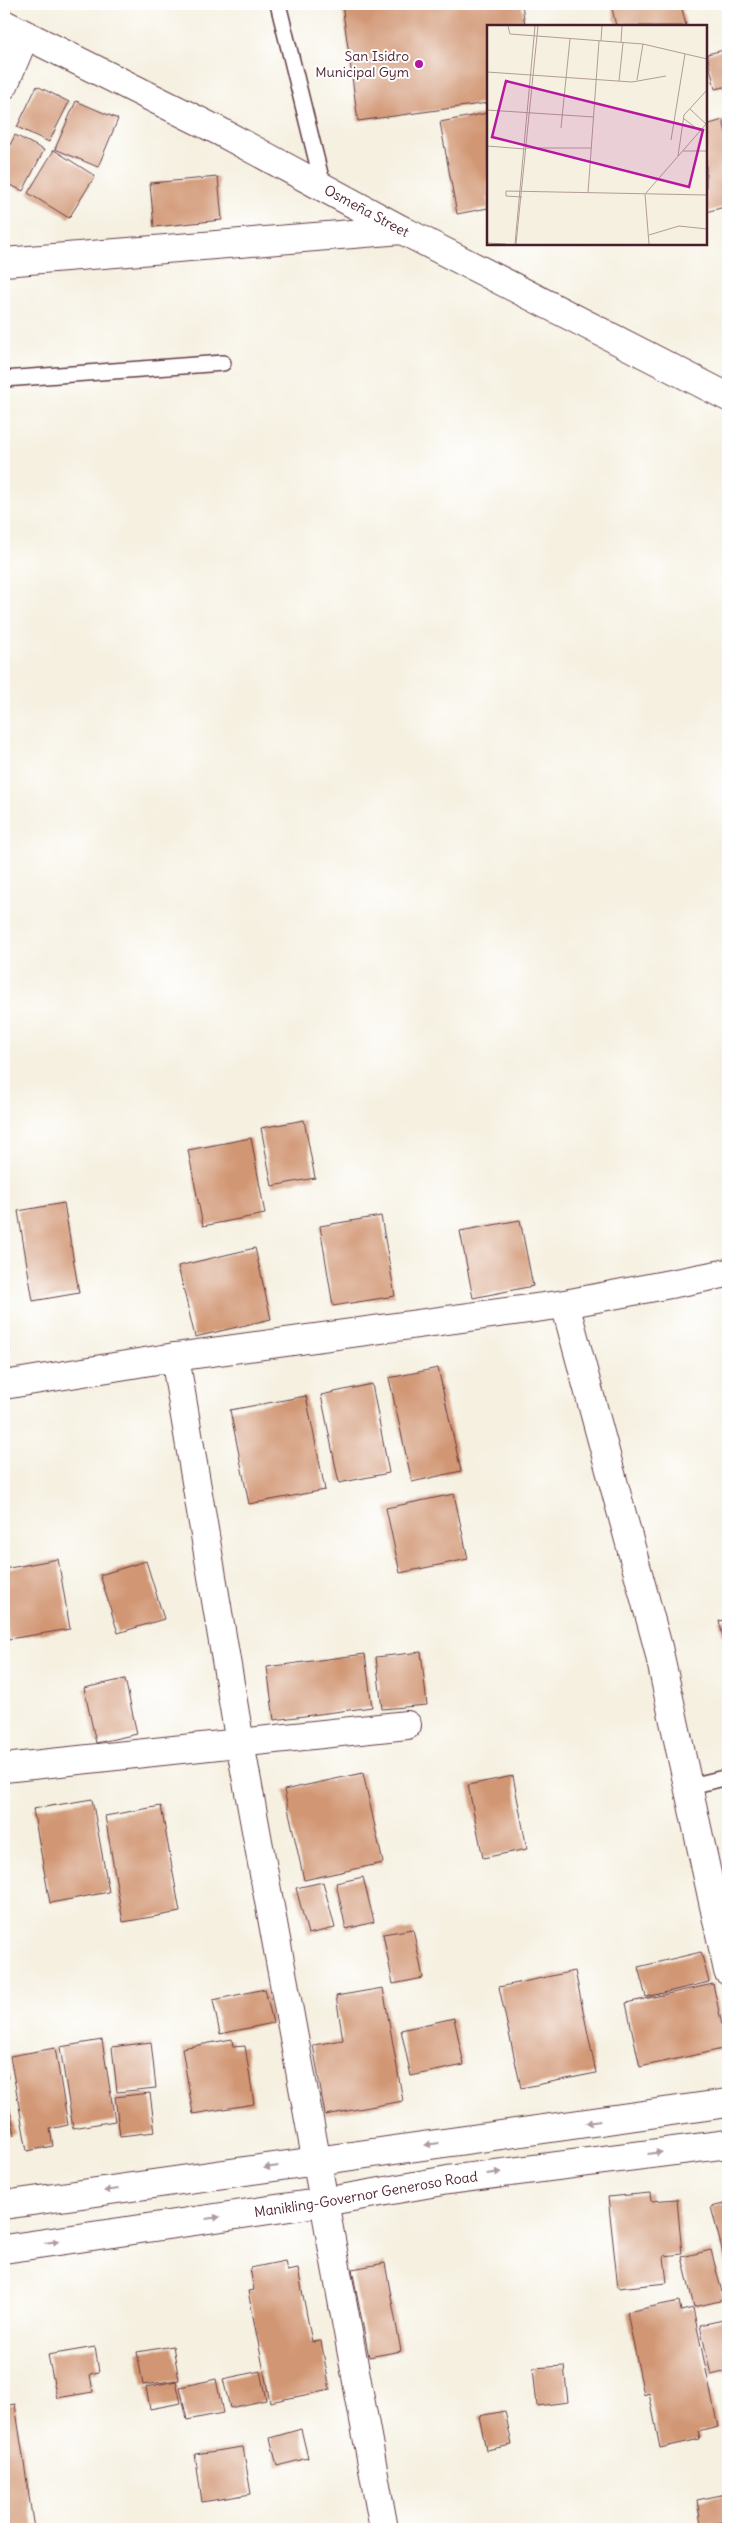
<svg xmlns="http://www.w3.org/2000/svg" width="732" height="2533" viewBox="0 0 732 2533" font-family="Delius,sans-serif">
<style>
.building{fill:#d19673}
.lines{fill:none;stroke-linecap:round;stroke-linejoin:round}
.lane-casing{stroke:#643e46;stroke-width:18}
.street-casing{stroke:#643e46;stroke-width:30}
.secondary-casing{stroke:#643e46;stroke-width:30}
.lane{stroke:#fff;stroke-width:15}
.street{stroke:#fff;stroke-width:28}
.secondary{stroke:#fff;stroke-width:28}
.oneway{fill:#ae9aa0}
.poi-dot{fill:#b5179e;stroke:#fff;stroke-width:2}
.labels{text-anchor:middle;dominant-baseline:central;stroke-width:4;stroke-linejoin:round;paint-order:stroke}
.poi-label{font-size:14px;fill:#4a1f2b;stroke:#fff;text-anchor:end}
.street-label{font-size:14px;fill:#4a1f2b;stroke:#fff}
.inset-road{fill:none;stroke:#b19c98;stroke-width:1}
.view{fill:#b5179e;fill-opacity:0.15;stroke:#b5179e;stroke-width:2.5}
.inset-edge{fill:none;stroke:#4a1f2b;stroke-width:2.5}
</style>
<rect width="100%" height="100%" fill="#fff"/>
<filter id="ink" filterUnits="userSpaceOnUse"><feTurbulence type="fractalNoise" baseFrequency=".02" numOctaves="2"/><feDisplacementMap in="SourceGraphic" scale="10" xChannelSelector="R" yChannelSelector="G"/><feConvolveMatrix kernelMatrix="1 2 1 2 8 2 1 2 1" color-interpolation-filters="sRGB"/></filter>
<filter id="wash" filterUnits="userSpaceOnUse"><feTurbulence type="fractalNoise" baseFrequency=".0096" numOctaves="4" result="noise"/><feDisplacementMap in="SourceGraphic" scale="20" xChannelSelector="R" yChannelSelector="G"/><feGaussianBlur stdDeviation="1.12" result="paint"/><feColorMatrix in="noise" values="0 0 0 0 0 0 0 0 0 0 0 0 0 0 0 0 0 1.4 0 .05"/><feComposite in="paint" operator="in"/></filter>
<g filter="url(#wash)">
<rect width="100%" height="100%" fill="#f5f0e0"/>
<g id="blocks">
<g class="building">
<path d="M342,4H522L525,26H488V103L358,121Z"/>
<path d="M611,4H681L686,26H616Z"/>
<path d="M728,49V86L715,89L707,54Z"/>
<path d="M37,86L69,102L49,142L17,127Z"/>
<path d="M76,101L118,119L98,167L55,149Z"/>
<path d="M488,113V208L457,214L440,122Z"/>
<path d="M723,120L728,141V206L706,212V125Z"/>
<path d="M15,135L44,150L23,191L4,182V157Z"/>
<path d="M54,150L95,176L69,218L28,193Z"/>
<path d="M218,177L222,220L154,227L150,183Z"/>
<path d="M304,1120L315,1178L272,1186L261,1128Z"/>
<path d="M251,1138L265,1214L203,1226L188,1150Z"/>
<path d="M64,1203L79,1293L33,1301L18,1211Z"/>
<path d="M381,1216L395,1296L333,1306L320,1226Z"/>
<path d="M520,1220L533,1286L473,1298L460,1231Z"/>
<path d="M255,1248L271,1319L195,1337L178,1266Z"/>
<path d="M4,1320L10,1347L4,1349Z"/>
<path d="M438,1368L461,1471L412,1482L389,1378Z"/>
<path d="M372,1384L389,1473L339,1483L321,1395Z"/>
<path d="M306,1396L325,1490L249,1504L230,1410Z"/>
<path d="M454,1494L468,1559L400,1573L386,1508Z"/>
<path d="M58,1559L70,1629L9,1639L4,1609V1569Z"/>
<path d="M146,1561L164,1619L118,1633L100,1575Z"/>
<path d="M728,1619V1656L719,1621Z"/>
<path d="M421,1652L427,1705L382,1709L376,1657Z"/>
<path d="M365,1654L372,1707L274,1720L267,1667Z"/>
<path d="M125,1679L137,1734L96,1743L84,1688Z"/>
<path d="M363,1773L383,1863L304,1880L284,1790Z"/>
<path d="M513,1776L527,1849L483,1858L468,1785Z"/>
<path d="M92,1799L109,1892L50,1903L33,1809Z"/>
<path d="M161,1806L180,1912L123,1922L105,1816Z"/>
<path d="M363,1877L374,1922L346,1929L336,1883Z"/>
<path d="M323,1882L335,1928L308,1934L296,1888Z"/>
<path d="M413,1929L423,1978L393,1984L383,1934Z"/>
<path d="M701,1952L709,1982L646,1997L638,1967Z"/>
<path d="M575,1971L596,2073L521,2088L499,1987Z"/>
<path d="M713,1984L727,2048L640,2067L626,2003Z"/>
<path d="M383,1988L403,2101L325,2115L313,2045L343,2040L336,1996Z"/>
<path d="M265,1989L273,2023L220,2034L213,2000Z"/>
<path d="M454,2018L464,2065L411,2076L401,2030Z"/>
<path d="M232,2039L233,2047L245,2046L254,2104L193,2114L182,2048Z"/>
<path d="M102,2040L115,2121L73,2128L60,2047Z"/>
<path d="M151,2042L156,2088L117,2092L112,2047Z"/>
<path d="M55,2048L68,2125L50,2129L53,2146L27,2151L10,2056Z"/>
<path d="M4,2062L8,2078L4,2079Z"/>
<path d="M4,2081L15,2134L4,2136Z"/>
<path d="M150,2093L155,2132L120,2136L115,2097Z"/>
<path d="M650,2193L651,2201L677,2199L682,2254L664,2256L667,2283L618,2288L608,2197Z"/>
<path d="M728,2203V2272L711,2207Z"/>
<path d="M711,2250L724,2300L694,2307L682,2257Z"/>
<path d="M285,2261L287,2271L298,2269L312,2342L321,2341L330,2390L270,2402L248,2291L254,2290L250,2268Z"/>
<path d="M385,2263L401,2351L369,2357L352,2269Z"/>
<path d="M679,2301L681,2311L693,2308L718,2427L698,2432L700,2439L660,2448L649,2393L644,2395L627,2312Z"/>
<path d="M728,2319V2371L711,2375L700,2325Z"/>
<path d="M173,2346L179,2380L143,2385L137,2352Z"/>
<path d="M95,2347L99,2372L90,2374L93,2392L57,2398L48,2355Z"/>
<path d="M564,2366L568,2402L537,2406L533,2368Z"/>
<path d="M260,2371L266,2400L230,2408L223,2379Z"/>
<path d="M216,2379L223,2413L187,2420L180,2387Z"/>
<path d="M176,2381L181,2403L150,2409L146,2387Z"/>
<path d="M15,2404L34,2529H4V2406Z"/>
<path d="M505,2411L512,2445L486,2450L479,2416Z"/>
<path d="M301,2429L308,2458L277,2466L270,2438Z"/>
<path d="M243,2447L251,2494L202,2502L195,2454Z"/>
<path d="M726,2494L728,2521L701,2525L697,2500Z"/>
</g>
</g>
</g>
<g filter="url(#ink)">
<use href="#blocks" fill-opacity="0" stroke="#643e46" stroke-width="1"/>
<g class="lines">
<g class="lane-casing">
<g id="lane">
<path d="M278,4L323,186"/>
<path d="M4,379L223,363"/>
<path d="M687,1787L728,1777"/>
</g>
</g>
<g class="street-casing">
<g id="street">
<path id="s1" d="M4,24L219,131L402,230L728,397"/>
<path d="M4,85L25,35"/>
<path d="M4,262L402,230"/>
<path d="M565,1304L658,1647L728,1971"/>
<path d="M175,1357L240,1743L384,2529"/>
<path d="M4,1385L175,1357L565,1304L728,1273"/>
<path d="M4,1768L407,1725"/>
</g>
</g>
<g class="secondary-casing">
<g id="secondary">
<path d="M4,2205L728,2103"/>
<path id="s2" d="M4,2249L324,2202L448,2180L728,2144"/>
</g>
</g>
<use href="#lane" class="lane"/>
<use href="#street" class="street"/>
<use href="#secondary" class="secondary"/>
</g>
<defs><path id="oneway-solid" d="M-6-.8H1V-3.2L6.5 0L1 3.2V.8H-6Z" transform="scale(1.25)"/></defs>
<g class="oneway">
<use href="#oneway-solid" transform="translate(593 2122) rotate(172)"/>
<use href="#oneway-solid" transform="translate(432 2144) rotate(172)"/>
<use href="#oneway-solid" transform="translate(655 2153) rotate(-7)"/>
<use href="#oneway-solid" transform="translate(271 2167) rotate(172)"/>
<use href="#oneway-solid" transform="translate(494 2173) rotate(-8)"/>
<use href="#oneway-solid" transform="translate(111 2190) rotate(172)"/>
<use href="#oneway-solid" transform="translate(213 2218) rotate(-8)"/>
<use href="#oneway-solid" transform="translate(52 2242) rotate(-8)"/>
</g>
</g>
<circle class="poi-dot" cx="419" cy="64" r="5"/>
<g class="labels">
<g class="poi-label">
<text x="409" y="56">San Isidro<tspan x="409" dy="16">Municipal Gym</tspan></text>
</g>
<g class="street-label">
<text stroke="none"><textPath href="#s1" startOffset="408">Osmeña Street</textPath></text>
<text stroke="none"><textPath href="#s2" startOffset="366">Manikling-Governor Generoso Road</textPath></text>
</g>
</g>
<g transform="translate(487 25)">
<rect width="220" height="220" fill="#f5f0e0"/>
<path class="inset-road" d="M21,1L23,9L156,19L220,34M114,16L115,1M134,17L135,1M0,47L145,57L179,51M150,55L156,19M132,56L136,18M203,84L219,99M0,85L107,92M196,93L213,106M74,103L83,14M184,115L198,29M0,121L38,124M39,123H104M196,126H220M191,131L197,90L220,65M101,168L112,16M159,168L220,98M158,169L162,219M35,172L19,171V166L220,170M162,210L192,201L220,204M0,218L19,219M28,219L48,1M29,219L51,1"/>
<path class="view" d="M19,56L216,105L202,162L5,112Z"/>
<rect width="220" height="220" class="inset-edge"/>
</g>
<rect width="732" height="2533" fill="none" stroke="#fff" stroke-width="20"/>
</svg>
